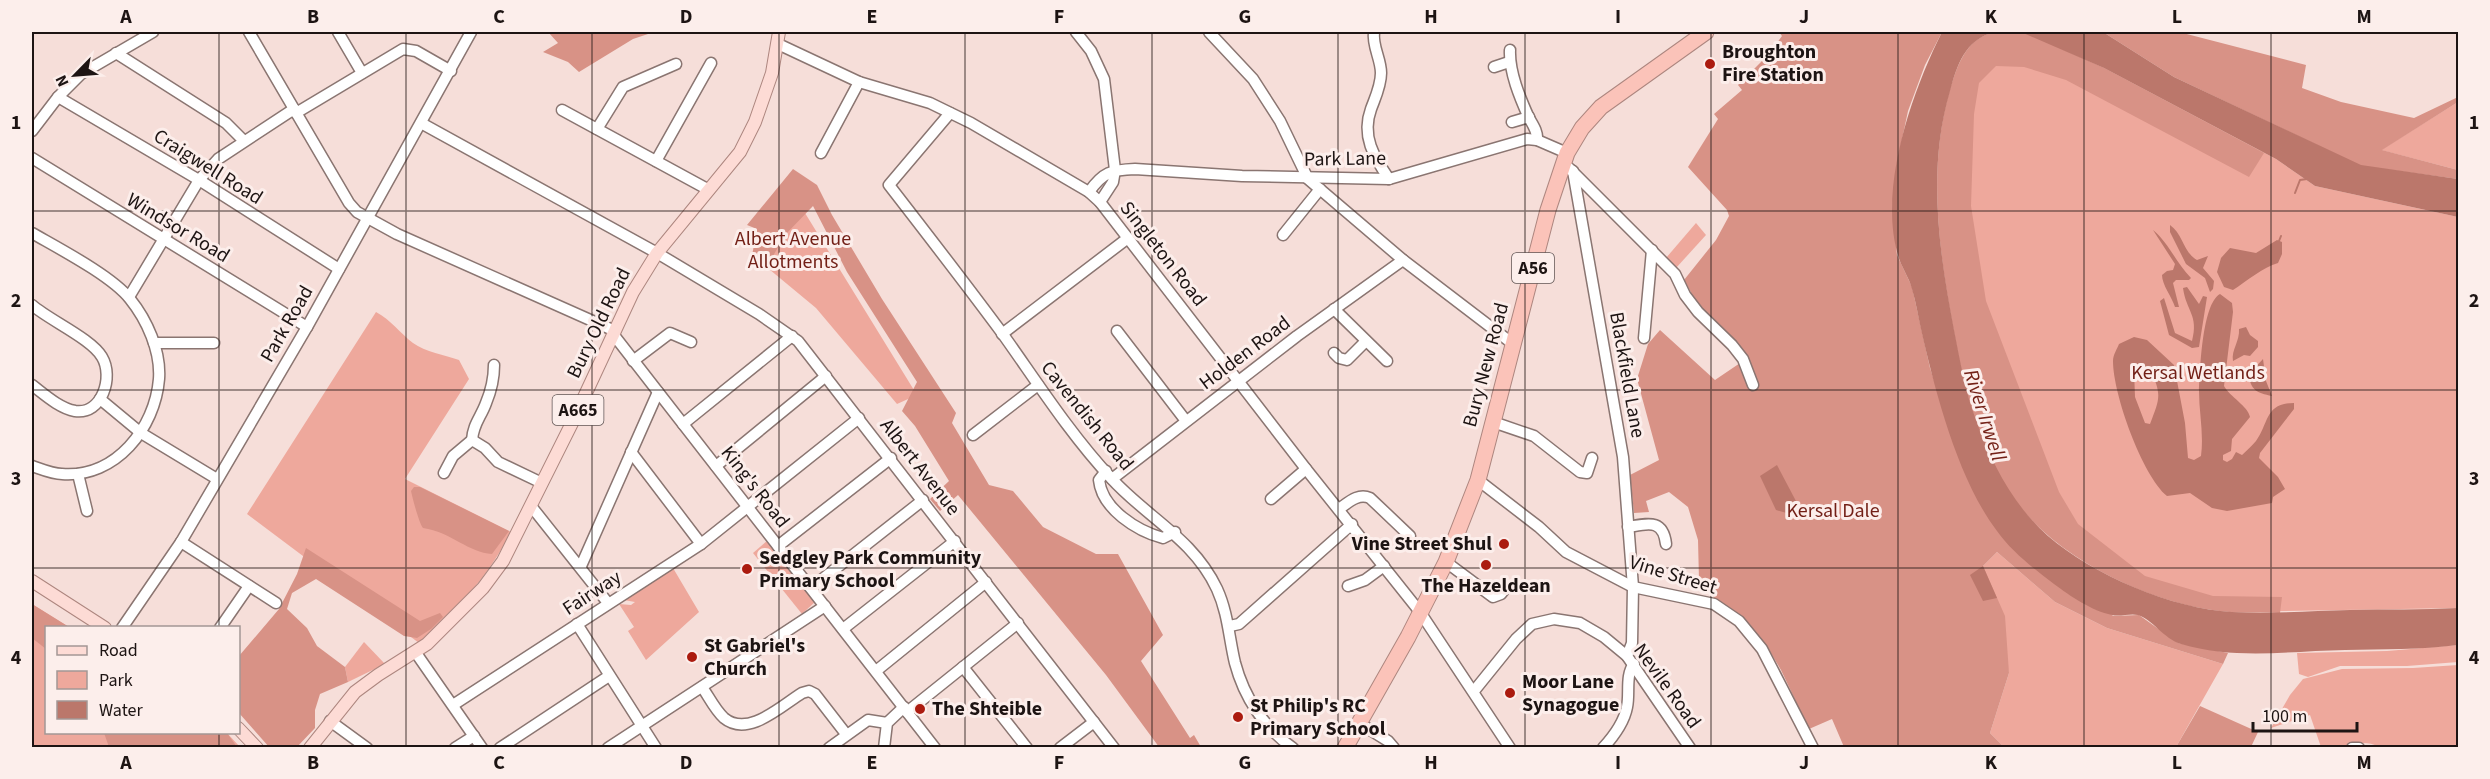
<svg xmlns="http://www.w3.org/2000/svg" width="2490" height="779" viewBox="0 0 2490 779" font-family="'Source Sans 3',sans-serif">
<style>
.green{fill:#eea89c}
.forest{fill:#d89286}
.water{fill:#bb776b;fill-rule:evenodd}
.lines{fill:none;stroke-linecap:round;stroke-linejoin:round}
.stream{stroke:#bb776b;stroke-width:2}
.minor-casing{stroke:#8a7571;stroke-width:13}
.major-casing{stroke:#ad867f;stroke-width:14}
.highway-casing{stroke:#ad867f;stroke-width:17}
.minor{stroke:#fff;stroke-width:10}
.major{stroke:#fddbd5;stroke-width:12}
.highway{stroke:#fbc3b9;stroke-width:15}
.grid{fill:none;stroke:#1d1413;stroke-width:1.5;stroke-opacity:0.55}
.poi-dot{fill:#ab1b0f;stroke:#fceeeb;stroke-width:2}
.labels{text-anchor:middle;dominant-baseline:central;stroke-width:6;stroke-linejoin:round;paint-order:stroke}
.shield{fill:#fceeeb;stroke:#605554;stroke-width:1.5}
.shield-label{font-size:18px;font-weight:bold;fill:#1d1413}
.poi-label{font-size:20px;font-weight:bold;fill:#1d1413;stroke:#fceeeb;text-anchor:start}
.street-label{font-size:20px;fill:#1d1413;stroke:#fceeeb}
.park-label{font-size:20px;fill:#721f16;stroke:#fceeeb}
.water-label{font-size:21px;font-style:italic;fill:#742117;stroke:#fceeeb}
.neatline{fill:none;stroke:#1d1413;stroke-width:2}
.grid-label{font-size:20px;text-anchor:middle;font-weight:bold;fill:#1d1413}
</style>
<rect width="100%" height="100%" fill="#f6ded9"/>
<g class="green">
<path d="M1994,32H2021L2104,68L2276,159L2315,186L2458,217V608L2230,612L2081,559L1938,206Z"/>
<path d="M2458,102V170L2381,150Z"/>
<path d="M797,200L917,395L897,404L816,308L751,254Z"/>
<path d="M1696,223L1706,235L1676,268L1666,258Z"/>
<path d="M376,312C391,320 400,333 413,343C425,352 445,355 459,360L469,379L405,479L511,532C489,575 456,612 419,643L247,514Z"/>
<path d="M768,540L816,601L802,614L753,553Z"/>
<path d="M1997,552L2055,602L2107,628L2223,664L2176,747H2004L1990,733L2009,673L1983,566Z"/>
<path d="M673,568L699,612L646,660L628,631L634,627L619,604L631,605L635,602L624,600Z"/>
<path d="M32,604L69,627L46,628V732L227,733L240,747H32Z"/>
<path d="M364,642L385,664L348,682L345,667Z"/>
<path d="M2458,645V662L2407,666H2340L2308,677L2299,674L2297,653L2387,651Z"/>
<path d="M2458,665V747H2379C2365,740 2356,744 2341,747C2335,749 2328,747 2321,747L2310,715L2271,728L2290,695L2303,679L2342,669L2413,668Z"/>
</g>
<g class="forest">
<path d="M551,32H654L633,39L579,72L568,62L543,52L558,43L549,33Z"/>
<path d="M1779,32H1942L1925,65L1908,111L1897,163L1892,210L1897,255L1912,287L1930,368L1954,441L2113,616L2139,615L2178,643L2228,653L2223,664L2107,628L2055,602L1997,552L1983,566L2005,616L2009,673L1990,733L2004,747H1844L1832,719L1809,729L1781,670L1766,645L1742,616L1715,599L1699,580L1698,540L1688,507L1669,492L1646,501L1649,512L1634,513L1630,475L1659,460L1637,379L1648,344L1660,330L1715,380L1746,359L1698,305L1684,280L1716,240L1729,216L1727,210L1688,167L1718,119L1714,114L1742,90L1738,85L1769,54L1782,36Z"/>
<path d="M1994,32H2021L2029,34L2104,68L2264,153L2249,177L2066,80L2024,67L1996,66L1979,83L1974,114L1971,206L1986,301L2059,492L2078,524L2145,576L2213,596L2282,597L2280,613C2264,612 2247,613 2230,612C2158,607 2066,564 2020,507C1995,477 1979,435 1968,397C1961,373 1957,347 1952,322C1938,245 1928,165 1950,89C1958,64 1966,39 1994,32Z"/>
<path d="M2103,32H2179L2306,65L2302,88L2341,102L2414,118L2458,97V102L2382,150L2458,170V179L2361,166L2174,77Z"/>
<path d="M793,169L817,185L832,215L882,299L956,413L952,423L989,485L1013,491L1043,527L1096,554H1118L1163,635L1141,661L1190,738L1194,735L1201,747H1159L1106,675L958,495L940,511L930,499L949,481L915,426L902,411L917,382L847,272L813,206L785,235L765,270L751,261L757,229L747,225Z"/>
<path d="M414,487H420L509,531L492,554C469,553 451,532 423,528C419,523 413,500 411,491Z"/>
<path d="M306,548L420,621L440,613L443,617L431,629L417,638L404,636L316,579L292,593L287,609L307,628L317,646L345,667L348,682L320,694L315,710V728L297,747H269L239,713V656L279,609L297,574Z"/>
<path d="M32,604L69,627L46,628V649L32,638Z"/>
<path d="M2200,706L2258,732L2251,747H2176Z"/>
<path d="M166,733L193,734L227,733L237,747H109L104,733Z"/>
</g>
<g class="water">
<path d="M1942,32H1994C1965,40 1957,65 1950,91C1927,169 1939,251 1954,330C1960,360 1965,391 1976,420C1992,464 2013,505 2048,536C2093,575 2173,609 2232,612C2271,614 2311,611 2350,610C2386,609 2423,610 2458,608V645C2420,650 2383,649 2345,650C2289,651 2235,660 2181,644C2164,639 2152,619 2138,615C2130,613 2120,617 2112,615C2092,611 2070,596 2054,584C2033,568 2012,552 1997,531C1958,480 1935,391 1921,329C1918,316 1916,302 1912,289C1909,277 1901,267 1898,255C1878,188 1912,92 1942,32Z"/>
<path d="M2021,32H2103L2174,77L2361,165L2458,179V217L2315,186L2276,159L2104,68Z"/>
<path d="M2170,225C2183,234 2183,252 2197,260L2208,256L2203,268L2214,281L2213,289L2210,292L2205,278L2186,264L2170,232Z"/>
<path d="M2153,230C2169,243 2176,263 2191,278L2189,280H2176L2173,283L2179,307H2175C2172,297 2162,285 2162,275L2167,271L2173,270L2175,264Z"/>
<path d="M2277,240L2282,242V254L2278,263C2263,267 2247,281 2233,290L2224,287L2217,272L2221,258L2230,248L2256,253Z"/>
<path d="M2187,287L2199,304L2203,296L2207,297L2199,347L2192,348L2169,335L2160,301L2164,298L2175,333L2192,341C2199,315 2186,311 2183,288Z"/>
<path d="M2220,294L2232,303L2233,312L2224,386C2230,397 2248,406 2250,417L2232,439L2231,451L2223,455V460L2227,462L2232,459L2236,452L2242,455C2247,450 2252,446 2256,441C2269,423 2265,403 2294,403V409L2260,453L2259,458L2278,477L2285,489L2273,497L2272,503L2227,511L2212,508L2190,493L2167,496C2142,475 2113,394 2113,361C2113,355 2117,349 2119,344L2134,337L2147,340L2174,365L2185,423L2188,458L2194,460L2201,456C2204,434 2199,413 2199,391C2200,370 2202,304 2220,294ZM2141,366L2150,369C2162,395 2160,398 2150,424L2145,423L2135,397L2134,370Z"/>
<path d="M2246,327L2250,335L2258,341V347L2250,356L2244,355L2233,361C2231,350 2240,341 2239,329Z"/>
<path d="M2263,359L2266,381L2272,396C2257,393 2250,390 2249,374Z"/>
<path d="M1777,465L1797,503L1790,514L1776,510L1760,476Z"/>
<path d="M1983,566L1997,598L1983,601L1970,575Z"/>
</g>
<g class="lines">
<g class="stream">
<path d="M2295,193L2300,180L2307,179"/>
<path d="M2279,241L2281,236"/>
</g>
<g class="minor-casing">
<g id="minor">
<path d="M249,32L349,203L357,212L397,234L615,331"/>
<path d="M338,32L362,73"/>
<path d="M1076,32L1091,51L1104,79L1115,170L1113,182L1100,202"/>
<path d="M1209,32L1253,79L1280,121L1308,179L1403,260L1513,344"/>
<path d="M1374,32C1372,46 1381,59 1381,73C1381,86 1375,98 1371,109C1361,136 1374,157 1389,179"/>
<path d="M778,44L859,82L930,103L971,123L1089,192L1100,202L1306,469L1420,612L1510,748"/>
<path d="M1510,50C1509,72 1520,98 1529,118C1533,125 1538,132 1537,140"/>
<path d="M116,53L226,123L244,141"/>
<path d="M1494,67L1509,62"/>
<path d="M58,97L199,180L339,269"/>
<path d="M562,110L709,190"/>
<path d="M296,113L403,49L416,51L451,71"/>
<path d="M950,113L889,185C927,234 965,283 1002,333C1037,382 1070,434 1111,478C1146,517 1193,538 1217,589C1228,613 1229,638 1235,663C1244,697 1264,728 1293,748"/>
<path d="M1512,122L1529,117"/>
<path d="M421,123L657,253L759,314L798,341L1114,748"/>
<path d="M597,129L623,87L676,64"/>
<path d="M32,131L58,97L81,74L153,32"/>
<path d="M821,153L859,82"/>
<path d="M32,158L307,327"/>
<path d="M656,161L711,63"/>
<path d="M1569,168L1675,274L1685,295L1698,312L1732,345L1743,359L1753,385"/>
<path d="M1573,171L1623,457L1633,587L1632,643L1627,656"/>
<path d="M1089,192C1103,172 1111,170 1135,169L1242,176L1389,179L1527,139L1537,140L1567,153"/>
<path d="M32,233C58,248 112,276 130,299C147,320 161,351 159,379C155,428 116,478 62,474C52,474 41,469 32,466"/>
<path d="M1283,235L1320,189"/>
<path d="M129,297L199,180L218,159L294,109"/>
<path d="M32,305C49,320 92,339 102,357C114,377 102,415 75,411C59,408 44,394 32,385"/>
<path d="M1334,309L1387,361"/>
<path d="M1117,331L1186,421"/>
<path d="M613,334L935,748"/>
<path d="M1002,334L1128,238"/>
<path d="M1644,338L1652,250"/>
<path d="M154,343H214"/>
<path d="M1334,353L1339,358L1347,360L1366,341"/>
<path d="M633,361L670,333L691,342"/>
<path d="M100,399L141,433L217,479"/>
<path d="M1493,422L1534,436L1580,472L1587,473L1592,458"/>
<path d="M683,424L792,336"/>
<path d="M973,435L1038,385"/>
<path d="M472,440C473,424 481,417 486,403C491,391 494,378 494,365"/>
<path d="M631,452L701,544"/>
<path d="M716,466L826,376"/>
<path d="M1106,471L1099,480C1102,509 1137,531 1163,538L1175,532"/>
<path d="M444,473L453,456L472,440L485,448L498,462L542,483"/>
<path d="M78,474L87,511"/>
<path d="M1112,479L1297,336L1403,260"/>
<path d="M1478,480L1539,527L1566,552L1633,587L1714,604L1739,621L1762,649L1813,748"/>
<path d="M1271,499L1306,469"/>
<path d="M531,506L608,603"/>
<path d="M1339,509C1349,502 1358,493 1370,498L1410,536"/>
<path d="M1628,527C1647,524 1663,518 1666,544"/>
<path d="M181,542L276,603"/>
<path d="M778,546L891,458"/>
<path d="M1446,562L1493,597L1501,594L1505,589"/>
<path d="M581,566L658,392"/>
<path d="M1348,586L1365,580L1384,566"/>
<path d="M811,588L923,500"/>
<path d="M577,624L656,748"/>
<path d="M1230,626L1239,624L1352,524"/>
<path d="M122,628L181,542L307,327L471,32"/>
<path d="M220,628L249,586"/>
<path d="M843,629L955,541"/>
<path d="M416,653L482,748"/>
<path d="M963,667L1027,748"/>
<path d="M876,671L986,582"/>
<path d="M702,687C709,697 715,710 724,718C748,738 781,706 802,693L809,691L815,694L846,734"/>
<path d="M1474,691L1516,639L1532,624L1554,619L1580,623L1604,637L1627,656L1690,748"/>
<path d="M453,705L701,544L859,418"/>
<path d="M907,712L1018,623"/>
<path d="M330,721L367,748"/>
<path d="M1359,723L1388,741L1394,748"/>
<path d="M455,748L474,736"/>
<path d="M500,748L609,676"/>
<path d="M608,748L825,606"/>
<path d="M829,748L868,720L887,723"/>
<path d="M884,748L887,723L904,707"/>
<path d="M1060,748L1094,722"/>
<path d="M1603,748C1614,736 1624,723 1627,707C1630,693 1625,675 1634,664"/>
<path d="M2352,748H2359"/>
</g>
</g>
<g class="major-casing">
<g id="major">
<path d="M32,581L105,628"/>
<path d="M238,728L257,748"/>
<path d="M310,748L355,692L378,675L427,644L483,588L503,561L572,423L633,292L657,253L740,152L755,122L772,73L779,32"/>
</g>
</g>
<g class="highway-casing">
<path id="highway" d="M1345,748L1408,637L1446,562L1478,480L1548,210L1567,153L1582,128L1601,107L1706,32"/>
</g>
<use href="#minor" class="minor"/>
<use href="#major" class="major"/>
<use href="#highway" class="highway"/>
</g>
<path class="grid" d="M219,32V628M406,32V748M592,32V748M779,32V748M965,32V748M1152,32V748M1338,32V748M1525,32V748M1711,32V748M1898,32V748M2084,32V748M2271,32V748M32,211H2458M32,390H2458M32,568H2458M219,732V748"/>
<g class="poi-dot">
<circle cx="1710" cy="64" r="6"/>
<circle cx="1504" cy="544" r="6"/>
<circle cx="1486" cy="565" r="6"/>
<circle cx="747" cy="569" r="6"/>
<circle cx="692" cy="657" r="6"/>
<circle cx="1510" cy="693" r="6"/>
<circle cx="920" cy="709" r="6"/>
<circle cx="1238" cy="717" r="6"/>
</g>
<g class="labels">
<g class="shield">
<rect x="1512" y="253" width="42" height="30" rx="4.5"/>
<rect x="552.5" y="395" width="51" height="30" rx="4.5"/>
</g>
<g class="shield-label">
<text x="1533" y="268">A56</text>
<text x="578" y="410">A665</text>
</g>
<g class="poi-label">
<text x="1722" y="52">Broughton<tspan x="1722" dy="23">Fire Station</tspan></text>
<text x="1492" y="544" text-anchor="end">Vine Street Shul</text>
<text x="759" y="558">Sedgley Park Community<tspan x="759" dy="23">Primary School</tspan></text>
<text x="1486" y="586" text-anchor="middle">The Hazeldean</text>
<text x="704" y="646">St Gabriel's<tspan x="704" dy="23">Church</tspan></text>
<text x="1522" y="682">Moor Lane<tspan x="1522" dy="23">Synagogue</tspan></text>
<text x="1250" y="706">St Philip's RC<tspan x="1250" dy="23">Primary School</tspan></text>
<text x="932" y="709">The Shteible</text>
</g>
<g class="street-label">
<text transform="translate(1345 159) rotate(-1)">Park Lane</text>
<text transform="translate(208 167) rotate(32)">Craigwell Road</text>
<text transform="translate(178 228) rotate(31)">Windsor Road</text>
<text transform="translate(1163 254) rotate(52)">Singleton Road</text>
<text transform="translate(599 323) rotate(-64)">Bury Old Road</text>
<text transform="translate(287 324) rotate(-60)">Park Road</text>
<text transform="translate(1245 353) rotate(-37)">Holden Road</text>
<text transform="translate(1486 365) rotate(-75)">Bury New Road</text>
<text transform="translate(1627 375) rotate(80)">Blackfield Lane</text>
<text transform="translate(1087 416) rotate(51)">Cavendish Road</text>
<text transform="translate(920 467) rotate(52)">Albert Avenue</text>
<text transform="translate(755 487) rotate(52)">King's Road</text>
<text transform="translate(1673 575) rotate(17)">Vine Street</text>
<text transform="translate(592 593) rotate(-33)">Fairway</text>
<text transform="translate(1667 686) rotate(54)">Nevile Road</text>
</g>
<g class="park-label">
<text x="793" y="239">Albert Avenue<tspan x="793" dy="23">Allotments</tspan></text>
<text x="2198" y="373">Kersal Wetlands</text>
<text x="1833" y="511">Kersal Dale</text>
</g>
<g class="water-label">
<text transform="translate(1985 415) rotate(72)">River Irwell</text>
</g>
</g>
<rect width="2490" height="779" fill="none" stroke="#fceeeb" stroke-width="66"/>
<rect x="45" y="626" width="195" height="108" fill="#fceeeb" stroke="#a39795" stroke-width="1.5"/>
<rect x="57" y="646" width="30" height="9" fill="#fddbd5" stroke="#a39795" stroke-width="1.5"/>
<text x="99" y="656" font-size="18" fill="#1d1413">Road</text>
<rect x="57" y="671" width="30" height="18" fill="#eea89c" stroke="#a39795" stroke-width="1.5"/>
<text x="99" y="686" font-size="18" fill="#1d1413">Park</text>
<rect x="57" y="701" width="30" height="18" fill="#bb776b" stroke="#a39795" stroke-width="1.5"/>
<text x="99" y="716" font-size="18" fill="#1d1413">Water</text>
<g transform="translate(75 75) rotate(245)" stroke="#fceeeb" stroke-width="4.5" paint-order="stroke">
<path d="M0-4.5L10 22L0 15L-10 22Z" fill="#1d1413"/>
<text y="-9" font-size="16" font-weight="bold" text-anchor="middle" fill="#1d1413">N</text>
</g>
<path d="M2253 722v9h104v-9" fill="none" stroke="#1d1413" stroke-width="3"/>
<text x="2262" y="722" font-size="18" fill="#1d1413" stroke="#fceeeb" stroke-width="4.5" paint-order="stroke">100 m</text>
<rect x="33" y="33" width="2424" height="713" class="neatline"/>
<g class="grid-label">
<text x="126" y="23">A</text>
<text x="313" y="23">B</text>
<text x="499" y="23">C</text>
<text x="686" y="23">D</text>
<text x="872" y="23">E</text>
<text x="1059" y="23">F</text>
<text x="1245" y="23">G</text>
<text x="1431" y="23">H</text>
<text x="1618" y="23">I</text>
<text x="1804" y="23">J</text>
<text x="1991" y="23">K</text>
<text x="2177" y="23">L</text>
<text x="2364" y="23">M</text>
<text x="16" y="129">1</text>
<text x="2474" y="129">1</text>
<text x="16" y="307">2</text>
<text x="2474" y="307">2</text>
<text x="16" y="485">3</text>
<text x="2474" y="485">3</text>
<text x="16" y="664">4</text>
<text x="2474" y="664">4</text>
<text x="126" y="769">A</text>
<text x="313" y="769">B</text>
<text x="499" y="769">C</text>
<text x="686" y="769">D</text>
<text x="872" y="769">E</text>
<text x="1059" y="769">F</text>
<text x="1245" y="769">G</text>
<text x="1431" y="769">H</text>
<text x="1618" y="769">I</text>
<text x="1804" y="769">J</text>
<text x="1991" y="769">K</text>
<text x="2177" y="769">L</text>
<text x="2364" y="769">M</text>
</g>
</svg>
